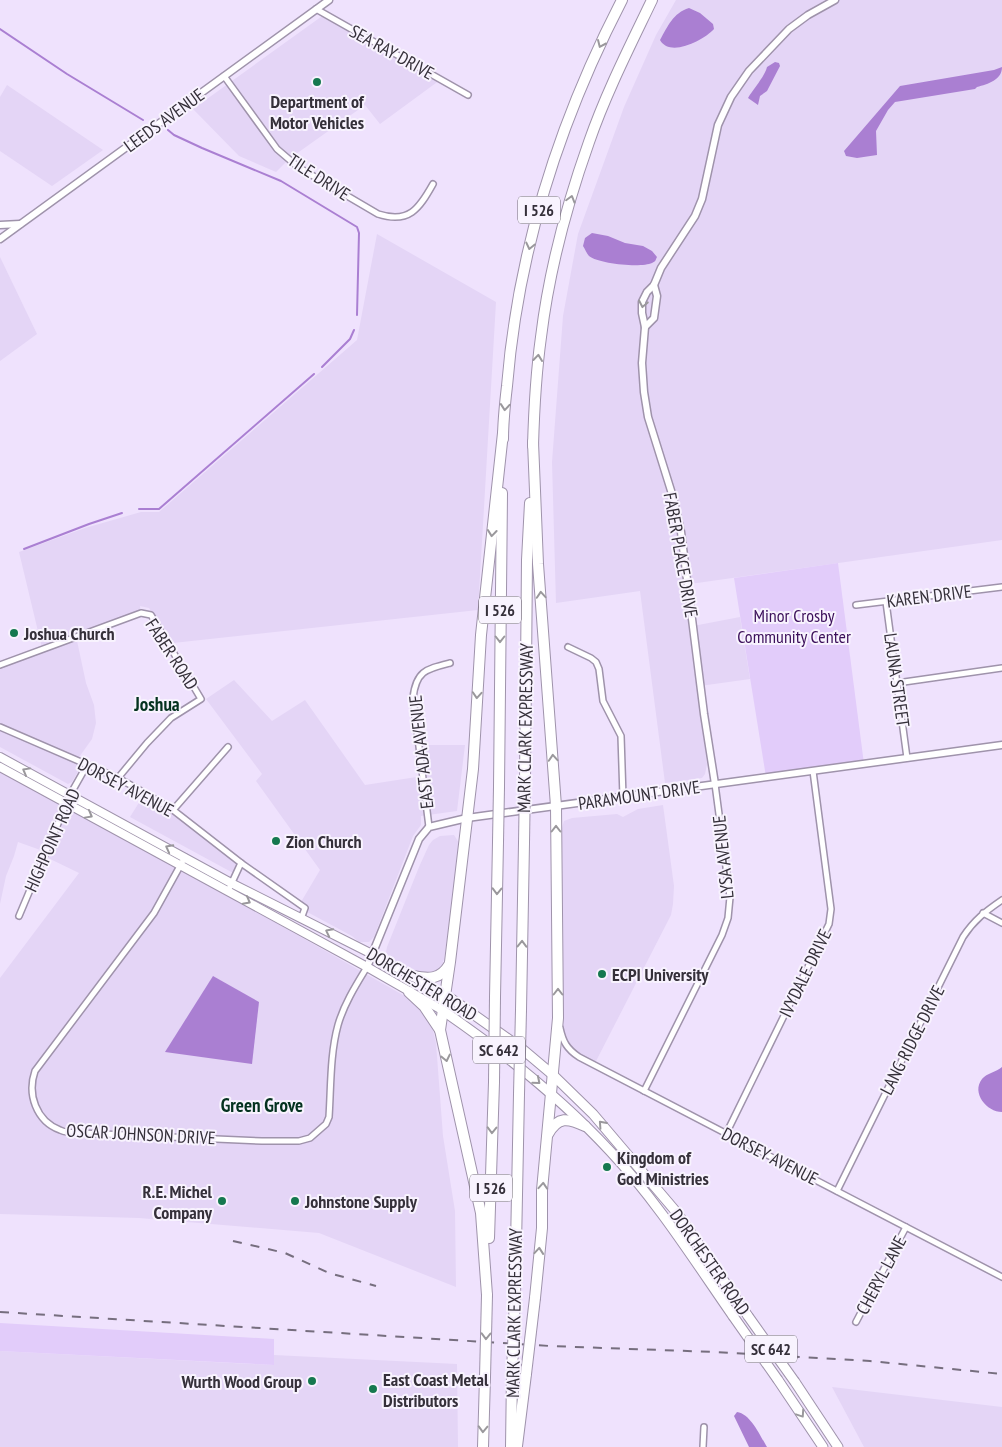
<svg xmlns="http://www.w3.org/2000/svg" width="1002" height="1447" viewBox="0 0 1002 1447" font-family="'PT Sans Narrow',sans-serif">
<style>
.built{fill:#e4d5f6}
.green{fill:#e2ccfa}
.water{fill:#aa7fd2}
.lines{fill:none;stroke-linecap:round;stroke-linejoin:round}
.stream{stroke:#aa7fd2;stroke-width:2}
.minor-casing{stroke:#9f93ab;stroke-width:8}
.tertiary-casing{stroke:#9f93ab;stroke-width:9}
.secondary-casing{stroke:#9f93ab;stroke-width:10}
.primary-casing{stroke:#9f93ab;stroke-width:11}
.motorway-casing{stroke:#9f93ab;stroke-width:12}
.minor{stroke:#fff;stroke-width:5}
.tertiary{stroke:#fff;stroke-width:6}
.secondary{stroke:#fff;stroke-width:8}
.primary{stroke:#fff;stroke-width:9}
.motorway{stroke:#fff;stroke-width:10}
.rail{stroke:#766e7e;stroke-width:2;stroke-dasharray:9 9;stroke-linecap:butt}
.primary-bridge-casing{stroke:#9f93ab;stroke-width:11;stroke-linecap:butt}
.motorway-bridge-casing{stroke:#9f93ab;stroke-width:12;stroke-linecap:butt}
.primary-bridge{stroke:#fff;stroke-width:9}
.motorway-bridge{stroke:#fff;stroke-width:10}
.oneway{stroke:#9a989c}
.poi-dot{fill:#15784f;stroke:#f8f3fe;stroke-width:2}
.labels{text-anchor:middle;dominant-baseline:central;stroke-width:4;stroke-linejoin:round;paint-order:stroke}
.shield{fill:#f8f3fe;stroke:#706a75;stroke-width:1}
.shield-label{font-size:16px;font-weight:bold;fill:#35303a}
.street-label{font-size:18px;fill:#35303a;stroke:#f8f3fe}
.poi-label{font-size:18px;font-weight:bold;fill:#35303a;stroke:#f8f3fe;text-anchor:start}
.park-label{font-size:18px;fill:#3c105b;stroke:#f8f3fe}
.neighbourhood-label{font-size:19px;font-weight:bold;fill:#04321f;stroke:#f8f3fe}
</style>
<rect width="100%" height="100%" fill="#efe2fd"/>
<g class="built">
<path d="M676,0H1002V540L683,585L707,764L705,774L702,778L665,783L640,591L556,603L552,462L563,316L578,234L624,107L656,35Z"/>
<path d="M325,14L440,80L380,124L365,105L289,159L276,172L239,156L193,109Z"/>
<path d="M7,85L103,150L52,186L0,151V97Z"/>
<path d="M377,234L496,302L478,610L173,643L149,608L140,606L141,613L76,636L86,683L94,705L96,723L92,739L77,760L83,763L72,782L68,784L0,747V665L42,648L19,552L85,528L141,512H159L357,340Z"/>
<path d="M0,257L37,334L0,361Z"/>
<path d="M740,617L750,679L700,686L693,626Z"/>
<path d="M234,680L272,721L305,700L365,785L423,776L419,745H465L457,811L421,816V825L413,836L374,937L369,942H359L352,936L298,907L320,870L256,781L262,774L206,699Z"/>
<path d="M0,771L245,905L359,970L410,999L430,1018L436,1043L443,1136L455,1211L456,1287L319,1233L139,1218L0,1214V978L79,873L44,856L46,852L18,842L14,856L6,876L0,904Z"/>
<path d="M145,793L173,810L241,863L235,874L130,817Z"/>
<path d="M663,805L674,886L673,904L671,915L594,1065L579,1057L563,1040L562,828L564,821L572,818L617,814L623,817L638,809Z"/>
<path d="M454,835L459,843L460,848L444,959L441,968L437,973L418,974L390,958L386,952L387,947L419,867L429,845L433,840L440,836Z"/>
<path d="M0,1351L273,1365L274,1355L457,1364L458,1447H0Z"/>
<path d="M832,1387L1002,1407V1447H864Z"/>
</g>
<g class="green">
<path d="M838,563L864,764L766,777L734,578Z"/>
<path d="M0,1323L274,1339V1365L0,1351Z"/>
</g>
<g class="water">
<path d="M689,8L700,13L713,24L714,29C704,40 670,58 660,40C668,26 673,13 689,8Z"/>
<path d="M775,62L779,63L780,66L767,91L760,96L758,105L748,98C754,88 765,76 767,67Z"/>
<path d="M1002,67C1002,80 988,84 977,87L975,89L895,102L888,110L876,131L877,155L857,158L846,156L844,151L900,86L994,70Z"/>
<path d="M592,233L608,236L625,243L643,246L652,251L657,257C655,261 656,261 652,263C641,268 599,264 589,256C587,254 585,249 583,246L585,238Z"/>
<path d="M213,976L259,1002L252,1064L165,1052Z"/>
<path d="M1002,1067V1112C987,1112 971,1093 982,1079C987,1073 996,1072 1002,1067Z"/>
<path d="M737,1412C751,1414 760,1436 767,1447H749L734,1416Z"/>
</g>
<g class="lines">
<g class="stream">
<path d="M0,29L67,74L143,120"/>
<path d="M168,130L174,135L202,148L281,181L357,227L359,233L357,315"/>
<path d="M322,367L350,339L354,330"/>
<path d="M139,509H159L314,374"/>
<path d="M24,549L89,524L122,513"/>
</g>
<g class="minor-casing">
<g id="minor">
<path d="M316,9L468,95"/>
<path d="M224,76L277,149L298,167L378,214C409,224 419,209 433,184"/>
<path d="M886,602L907,758"/>
<path d="M856,605L1002,587"/>
<path d="M568,647L591,658L596,662L599,669L603,701L621,736L623,797"/>
<path d="M0,665L141,613L151,615L201,699L171,718L147,743L118,778"/>
<path d="M897,683L1002,668"/>
<path d="M0,727L118,778L136,788L173,810L241,863L228,891"/>
<path d="M173,810L228,747"/>
<path d="M429,827L413,698C416,671 426,669 450,663"/>
<path d="M185,857L154,913L35,1071C27,1094 36,1121 60,1130C66,1133 73,1133 80,1133L262,1141H299L310,1138L326,1124L329,1117C331,1087 330,1054 338,1025C344,1004 356,985 367,967"/>
<path d="M241,863L305,908L301,919"/>
<path d="M983,913L1002,923"/>
<path d="M19,916L70,795L87,765"/>
<path d="M560,1028C563,1042 567,1049 579,1057L1002,1277"/>
<path d="M644,1091L722,935L728,918L730,897L715,784"/>
<path d="M726,1134L829,924L831,909L813,771"/>
<path d="M837,1191L963,937C974,920 986,911 1002,900"/>
<path d="M856,1322L906,1227"/>
<path d="M703,1447L704,1427"/>
</g>
</g>
<g class="tertiary-casing">
<g id="tertiary">
<path d="M0,225L20,224"/>
<path d="M0,239L329,0"/>
<path d="M645,327L654,318L657,296L654,285"/>
<path d="M715,784L704,714L681,532L673,497L648,417L644,392L642,363L645,327L642,313V302L647,292L654,285L661,268L695,216L702,199L718,125L731,97L749,71L789,29L808,15L835,0"/>
<path d="M367,967L419,839L429,827L467,818L1002,745"/>
</g>
</g>
<g class="secondary-casing">
<g id="secondary">
<path d="M0,757L231,883L372,954L446,995"/>
<path d="M0,767L367,967L442,1010"/>
</g>
</g>
<g class="primary-casing">
<g id="primary">
<path d="M446,995L521,1048L553,1075L593,1114L678,1214L748,1316"/>
<path d="M442,1010C503,1052 560,1097 610,1151C657,1201 694,1260 733,1316"/>
<path d="M778,1380L823,1447"/>
<path d="M795,1382L838,1447"/>
</g>
</g>
<g class="motorway-casing">
<g id="motorway">
<path d="M503,439C503,421 505,403 507,386C518,251 560,120 622,0"/>
<path d="M533,442L538,564L556,806L558,1018L542,1190V1228L535,1298"/>
<path d="M533,446C534,410 536,373 541,337C549,271 567,204 589,142C606,93 630,46 652,0"/>
<path d="M525,781L527,560L530,503"/>
<path d="M499,787L502,493"/>
<path d="M413,976C428,979 440,980 449,965"/>
<path d="M409,992L424,1006L440,1030"/>
<path d="M495,997L498,842"/>
<path d="M521,1010L524,843"/>
<path d="M548,1134C558,1116 568,1118 585,1126"/>
<path d="M489,1238L494,1082"/>
<path d="M487,1295L481,1213L440,1030L450,962L473,769L481,635L503,433"/>
<path d="M515,1296L519,1094"/>
<path d="M517,1446L526,1374"/>
<path d="M483,1447L485,1377"/>
<path d="M511,1447L512,1373"/>
</g>
</g>
<use href="#minor" class="minor"/>
<use href="#tertiary" class="tertiary"/>
<use href="#secondary" class="secondary"/>
<use href="#primary" class="primary"/>
<use href="#motorway" class="motorway"/>
<g class="rail">
<path d="M233,1241L285,1253L329,1273L376,1286"/>
<path d="M0,1312L550,1346L714,1352L870,1361L1002,1374"/>
</g>
<g class="primary-bridge-casing">
<g id="primary-bridge">
<path d="M733,1316L778,1380"/>
<path d="M748,1316L795,1382"/>
</g>
</g>
<g class="motorway-bridge-casing">
<g id="motorway-bridge">
<path d="M498,842L499,787"/>
<path d="M524,843L525,781"/>
<path d="M494,1082L495,997"/>
<path d="M519,1094L521,1010"/>
<path d="M512,1373L515,1296"/>
<path d="M526,1374L535,1298"/>
<path d="M485,1377L487,1295"/>
</g>
</g>
<use href="#primary-bridge" class="primary-bridge"/>
<use href="#motorway-bridge" class="motorway-bridge"/>
</g>
<defs><path id="oneway-chevron" d="M-2-3.5L2.5 0L-2 3.5" fill="none" stroke-width="1.6" stroke-linecap="round" stroke-linejoin="round" transform="scale(1.25)"/></defs>
<g class="oneway">
<use href="#oneway-chevron" transform="translate(601 44) rotate(114)"/>
<use href="#oneway-chevron" transform="translate(571 199) rotate(-74)"/>
<use href="#oneway-chevron" transform="translate(530 246) rotate(103)"/>
<use href="#oneway-chevron" transform="translate(643 304) rotate(101)"/>
<use href="#oneway-chevron" transform="translate(538 358) rotate(-84)"/>
<use href="#oneway-chevron" transform="translate(505 407) rotate(95)"/>
<use href="#oneway-chevron" transform="translate(492 533) rotate(96)"/>
<use href="#oneway-chevron" transform="translate(541 595) rotate(-94)"/>
<use href="#oneway-chevron" transform="translate(500 639) rotate(90)"/>
<use href="#oneway-chevron" transform="translate(477 695) rotate(94)"/>
<use href="#oneway-chevron" transform="translate(553 758) rotate(-94)"/>
<use href="#oneway-chevron" transform="translate(26 771) rotate(-151)"/>
<use href="#oneway-chevron" transform="translate(89 815) rotate(29)"/>
<use href="#oneway-chevron" transform="translate(556 829) rotate(-90)"/>
<use href="#oneway-chevron" transform="translate(169 848) rotate(-152)"/>
<use href="#oneway-chevron" transform="translate(497 891) rotate(91)"/>
<use href="#oneway-chevron" transform="translate(247 901) rotate(28)"/>
<use href="#oneway-chevron" transform="translate(329 932) rotate(-153)"/>
<use href="#oneway-chevron" transform="translate(522 944) rotate(-89)"/>
<use href="#oneway-chevron" transform="translate(558 992) rotate(-90)"/>
<use href="#oneway-chevron" transform="translate(446 1058) rotate(78)"/>
<use href="#oneway-chevron" transform="translate(537 1081) rotate(40)"/>
<use href="#oneway-chevron" transform="translate(602 1124) rotate(-132)"/>
<use href="#oneway-chevron" transform="translate(492 1130) rotate(91)"/>
<use href="#oneway-chevron" transform="translate(543 1186) rotate(-86)"/>
<use href="#oneway-chevron" transform="translate(539 1251) rotate(-85)"/>
<use href="#oneway-chevron" transform="translate(486 1336) rotate(91)"/>
<use href="#oneway-chevron" transform="translate(801 1414) rotate(56)"/>
<use href="#oneway-chevron" transform="translate(483 1429) rotate(92)"/>
</g>
<g class="poi-dot">
<circle cx="317" cy="82" r="5"/>
<circle cx="14" cy="633" r="5"/>
<circle cx="276" cy="841" r="5"/>
<circle cx="602" cy="974" r="5"/>
<circle cx="607" cy="1167" r="5"/>
<circle cx="222" cy="1201" r="5"/>
<circle cx="295" cy="1201" r="5"/>
<circle cx="312" cy="1381" r="5"/>
<circle cx="373" cy="1389" r="5"/>
</g>
<g class="labels">
<g class="shield">
<rect x="518" y="196.5" width="42" height="27" rx="4"/>
<rect x="479" y="596.5" width="42" height="27" rx="4"/>
<rect x="473" y="1036.5" width="52" height="27" rx="4"/>
<rect x="470" y="1174.5" width="42" height="27" rx="4"/>
<rect x="745" y="1335.5" width="52" height="27" rx="4"/>
</g>
<g class="shield-label">
<text x="539" y="210">I 526</text>
<text x="500" y="610">I 526</text>
<text x="499" y="1050">SC 642</text>
<text x="491" y="1188">I 526</text>
<text x="771" y="1349">SC 642</text>
</g>
<g class="street-label">
<text transform="translate(392 52) rotate(29)">SEA RAY DRIVE</text>
<text transform="translate(164 120) rotate(-36)">LEEDS AVENUE</text>
<text transform="translate(319 177) rotate(33)">TILE DRIVE</text>
<text transform="translate(681 555) rotate(80)">FABER PLACE DRIVE</text>
<text transform="translate(929 596) rotate(-7)">KAREN DRIVE</text>
<text transform="translate(172 654) rotate(57)">FABER ROAD</text>
<text transform="translate(897 680) rotate(82)">LAUNA STREET</text>
<text transform="translate(525 728) rotate(-89)">MARK CLARK EXPRESSWAY</text>
<text transform="translate(421 752) rotate(-96)">EAST ADA AVENUE</text>
<text transform="translate(126 787) rotate(28)">DORSEY AVENUE</text>
<text transform="translate(639 795) rotate(-8)">PARAMOUNT DRIVE</text>
<text transform="translate(52 840) rotate(-66)">HIGHPOINT ROAD</text>
<text transform="translate(723 857) rotate(-96)">LYSA AVENUE</text>
<text transform="translate(805 973) rotate(-64)">IVYDALE DRIVE</text>
<text transform="translate(422 984) rotate(31)">DORCHESTER ROAD</text>
<text transform="translate(912 1040) rotate(-63)">LANG RIDGE DRIVE</text>
<text transform="translate(141 1134) rotate(3)">OSCAR JOHNSON DRIVE</text>
<text transform="translate(770 1156) rotate(27)">DORSEY AVENUE</text>
<text transform="translate(710 1262) rotate(55)">DORCHESTER ROAD</text>
<text transform="translate(881 1275) rotate(-62)">CHERYL LANE</text>
<text transform="translate(514 1313) rotate(-89)">MARK CLARK EXPRESSWAY</text>
</g>
<g class="poi-label">
<text x="317" y="101" text-anchor="middle">Department of<tspan x="317" dy="21">Motor Vehicles</tspan></text>
<text x="24" y="633">Joshua Church</text>
<text x="286" y="841">Zion Church</text>
<text x="612" y="974">ECPI University</text>
<text x="617" y="1157">Kingdom of<tspan x="617" dy="21">God Ministries</tspan></text>
<text x="212" y="1191" text-anchor="end">R.E. Michel<tspan x="212" dy="21">Company</tspan></text>
<text x="305" y="1201">Johnstone Supply</text>
<text x="383" y="1379">East Coast Metal<tspan x="383" dy="21">Distributors</tspan></text>
<text x="302" y="1381" text-anchor="end">Wurth Wood Group</text>
</g>
<g class="park-label">
<text x="794" y="615">Minor Crosby<tspan x="794" dy="21">Community Center</tspan></text>
</g>
<g class="neighbourhood-label">
<text x="157" y="704">Joshua</text>
<text x="262" y="1105">Green Grove</text>
</g>
</g>
</svg>
